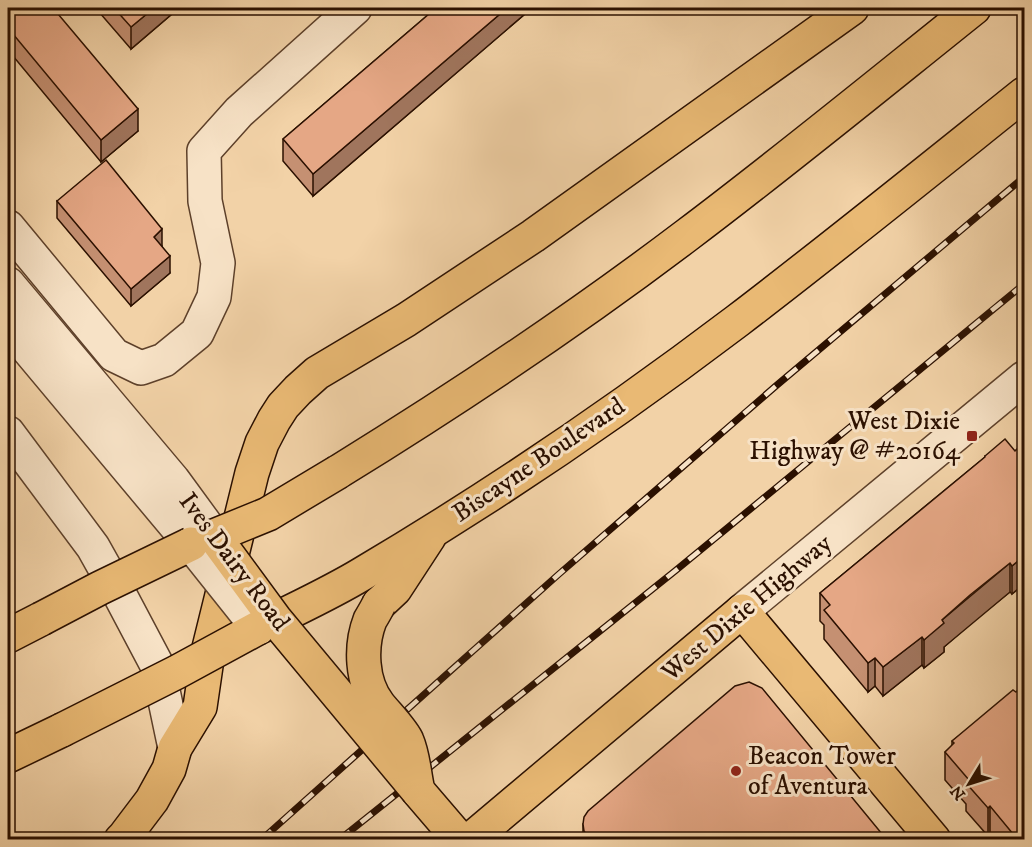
<svg xmlns="http://www.w3.org/2000/svg" width="1032" height="847" viewBox="0 0 1032 847" font-family="'IM FELL DW Pica',serif">
<style>
.lines{fill:none;stroke-linecap:round;stroke-linejoin:round}
.minor-casing{stroke:#5d402a;stroke-width:36}
.major-casing{stroke:#2b1000;stroke-width:36}
.minor{stroke:#f7e2c6;stroke-width:33}
.major{stroke:#e9b974;stroke-width:33}
.rail-casing{stroke:#2b1000;stroke-width:7}
.rail{stroke:#f7e2c6;stroke-width:4.5;stroke-dasharray:14;stroke-linecap:butt}
.minor-bridge-casing{stroke:#5d402a;stroke-width:36;stroke-linecap:butt}
.major-bridge-casing{stroke:#2b1000;stroke-width:36;stroke-linecap:butt}
.minor-bridge{stroke:#f7e2c6;stroke-width:33}
.major-bridge{stroke:#e9b974;stroke-width:33}
.wall{fill:#c59072;stroke:#2b1000;stroke-width:1.5}
.shaded-wall{fill:#a0755d;stroke:#2b1000;stroke-width:1.5}
.building{fill:#e5a785;stroke:#2b1000;stroke-width:1.5}
.poi-dot{fill:#8f2418;stroke:#f7e2c6;stroke-width:2}
.labels{text-anchor:middle;dominant-baseline:central;stroke-width:6;stroke-linejoin:round;paint-order:stroke}
.poi-label{font-size:26px;fill:#2b1000;stroke:#f7e2c6;text-anchor:end}
.street-label{font-size:26px;fill:#2b1000;stroke:#f7e2c6}
</style>
<rect width="100%" height="100%" fill="#f2d2a7"/>
<filter id="stains"><feTurbulence type="fractalNoise" baseFrequency=".00333" numOctaves="4"/><feColorMatrix values="0 0 0 0 .2 0 0 0 0 .09 0 0 0 0 .02 0 0 0 .5 -.17"/></filter>
<radialGradient id="worn" r=".72"><stop offset=".6" stop-color="#630" stop-opacity="0"/><stop offset="1" stop-color="#630" stop-opacity=".3"/></radialGradient>
<g class="lines">
<g class="minor-casing">
<g id="minor">
<path d="M8,227L114,355L141,368L164,360L197,333L214,297L218,263L205,201L204,151L239,112L355,8"/>
<path d="M8,284L173,480L214,536"/>
<path d="M8,325L191,544"/>
<path d="M8,433L93,547L121,597L158,667L175,748"/>
<path d="M742,611L1024,378"/>
</g>
</g>
<g class="major-casing">
<g id="major">
<path d="M338,472C458,398 575,320 687,235C784,162 879,84 974,8"/>
<path d="M379,604L395,589L429,537"/>
<path d="M258,628C293,610 329,594 362,574C492,497 617,412 737,321C834,247 929,170 1024,94"/>
<path d="M8,636L41,619"/>
<path d="M8,756L62,730"/>
<path d="M418,791L460,840"/>
<path d="M121,840L124,837L152,800L169,769L175,748L200,707L208,652L252,473L262,443L274,420L283,406L298,390L317,373L406,320L533,236L852,8"/>
<path d="M470,840L742,611L934,840"/>
</g>
</g>
<use href="#minor" class="minor"/>
<use href="#major" class="major"/>
<g class="rail-casing">
<g id="rail">
<path d="M261,840L559,574L777,385L1024,177"/>
<path d="M339,840L675,571L1024,284"/>
</g>
</g>
<use href="#rail" class="rail"/>
<g class="minor-bridge-casing">
<path id="minor-bridge" d="M191,544L258,628"/>
</g>
<g class="major-bridge-casing">
<g id="major-bridge">
<path d="M338,472L268,514L214,536L275,619L418,791"/>
<path d="M379,604C376,610 373,615 370,620C360,646 361,682 379,705C386,714 403,731 407,741C413,755 414,771 417,786"/>
<path d="M41,619L100,588L191,544"/>
<path d="M62,730L177,672L258,628"/>
</g>
</g>
<use href="#minor-bridge" class="minor-bridge"/>
<use href="#major-bridge" class="major-bridge"/>
</g>
<g class="wall">
<path d="M8,8L138,131L101,162L8,50Z"/>
<path d="M99,8H179L131,49L99,12Z"/>
<path d="M436,8H532L313,196L283,161V139Z"/>
<path d="M57,201L162,246L170,273L131,306L57,218Z"/>
<path d="M1024,443V584L1012,594L1010,592L970,624L944,647V652L924,668L922,665L883,696L875,686L868,692L824,639V625L820,621V593L985,457V456L1015,451Z"/>
<path d="M1016,692L1024,840H994L990,835L988,836L966,811V804L945,780V752L952,746V741Z"/>
<path d="M583,824L887,840H583Z"/>
</g>
<g class="shaded-wall">
<path d="M154,8H179L131,49V27Z"/>
<path d="M507,8H532L313,196V174Z"/>
<path d="M138,109V131L101,162V140Z"/>
<path d="M162,229V246L154,254V237Z"/>
<path d="M170,256V273L131,306V289Z"/>
<path d="M1024,556V584L1012,594V566Z"/>
<path d="M1010,563V592L944,647V652L924,668V640L942,620Z"/>
<path d="M922,637V665L883,696V667Z"/>
<path d="M875,658V686L868,692V663Z"/>
<path d="M990,806V835L988,836V808Z"/>
</g>
<g class="building">
<path d="M8,8H53L138,109L101,140L8,28Z"/>
<path d="M114,8H154L131,27Z"/>
<path d="M436,8H507L313,174L283,139Z"/>
<path d="M106,160L162,229L154,237L170,256L131,289L57,201Z"/>
<path d="M1005,439L1015,451L1024,443V556L1012,566L1010,563L970,595L942,620L944,623L924,640L922,637L883,667L875,658L868,663L824,610L830,605L820,593L985,457V456Z"/>
<path d="M749,682L762,688L887,840H590L584,831L583,824L584,817L588,811L735,686Z"/>
<path d="M1024,685V840H1018L990,806L988,808L966,783L969,780L945,752L954,743L952,741L1013,690L1016,692Z"/>
</g>
<g class="poi-dot">
<rect x="966" y="430" width="12" height="12" rx="3"/>
<circle cx="736" cy="771" r="6"/>
</g>
<g class="labels">
<g class="poi-label">
<text x="960" y="421">West Dixie<tspan x="960" dy="30">Highway @ #20164</tspan></text>
<text x="748" y="756" text-anchor="start">Beacon Tower<tspan x="748" dy="30">of Aventura</tspan></text>
</g>
<g class="street-label">
<text transform="translate(539 460) rotate(-34)">Biscayne Boulevard</text>
<text transform="translate(234 562) rotate(53)">Ives Dairy Road</text>
<text transform="translate(747 608) rotate(-40)">West Dixie Highway</text>
</g>
</g>
<rect width="1032" height="847" fill="none" stroke="#f2d2a7" stroke-width="30"/>
<rect x="9" y="9" width="1014" height="829" fill="none" stroke="#2b1000" stroke-width="3"/>
<rect x="15" y="15" width="1002" height="817" fill="none" stroke="#2b1000" stroke-width="1.5"/>
<g transform="translate(969 784) rotate(232)" stroke="#f7e2c6" stroke-width="4.5" paint-order="stroke">
<path d="M0-4.5L10 22L0 15L-10 22Z" fill="#2b1000"/>
<text y="-9" font-size="16" font-weight="bold" text-anchor="middle" fill="#2b1000">N</text>
</g>
<rect width="100%" height="100%" filter="url(#stains)"/>
<rect width="100%" height="100%" fill="url(#worn)"/>
</svg>
